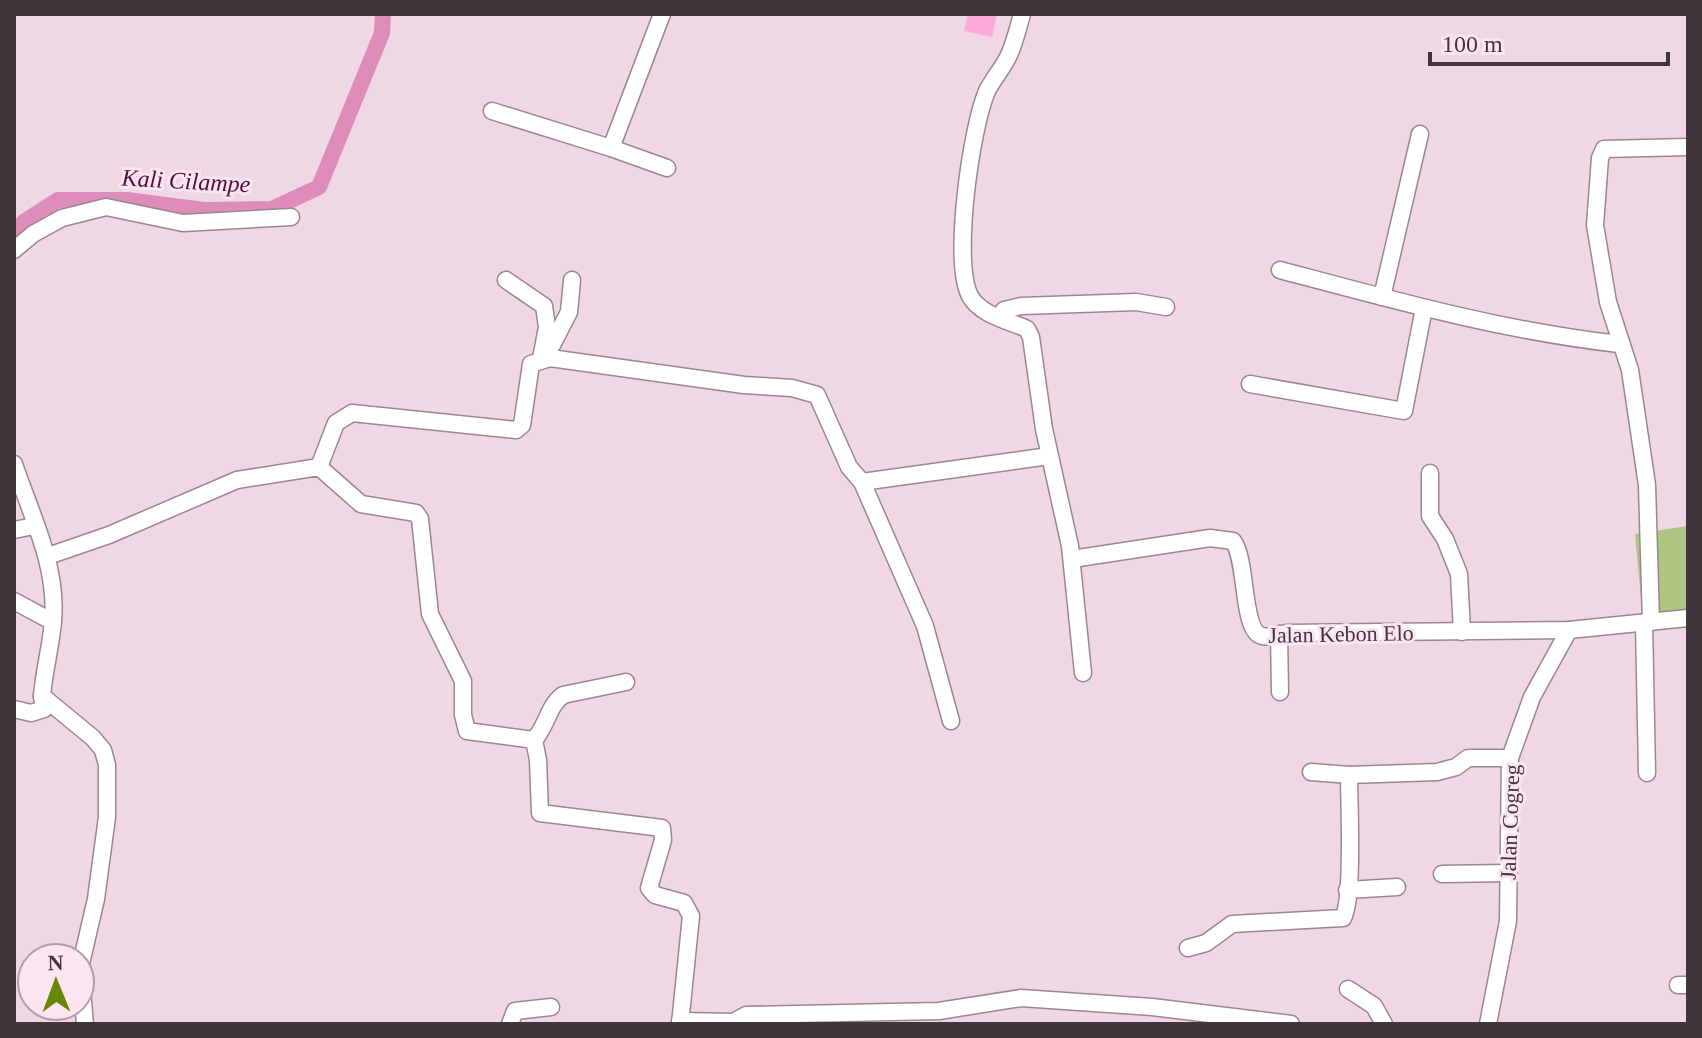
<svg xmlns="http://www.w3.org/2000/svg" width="1702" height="1038" viewBox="0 0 1702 1038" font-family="'Times New Roman',serif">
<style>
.green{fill:#aec681}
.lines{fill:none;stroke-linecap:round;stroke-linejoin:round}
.canal{stroke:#de8dbb;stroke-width:16}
.building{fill:#fca9d7}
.minor-casing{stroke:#9d8692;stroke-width:19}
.minor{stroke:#fff;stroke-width:16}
.labels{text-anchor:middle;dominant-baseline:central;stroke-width:6;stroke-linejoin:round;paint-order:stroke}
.street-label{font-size:22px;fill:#40363b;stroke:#fde4f1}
.water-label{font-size:24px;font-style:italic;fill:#540c3c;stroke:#fde4f1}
</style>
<rect width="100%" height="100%" fill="#efd7e3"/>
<path class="green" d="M1688,526V617L1643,620L1635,534Z"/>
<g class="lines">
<path class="canal" d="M14,232L25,221L58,200H127L204,210L272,209L319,187L382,33L383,14"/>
</g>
<path class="building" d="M968,14H997L992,37L964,31Z"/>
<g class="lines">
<g class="minor-casing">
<g id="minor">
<path d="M662,14L611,148L667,168"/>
<path d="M1022,14C1018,28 1015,42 1009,55C1003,68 993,79 987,91C971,128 952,262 970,296C980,315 1010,321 1027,329L1031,337L1044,429L1070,546L1083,673"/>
<path d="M492,111L611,148"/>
<path d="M14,250L33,234L62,218L106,207L183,223L291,217"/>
<path d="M1280,270C1393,300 1503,331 1619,344"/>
<path d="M506,280L544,306L547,327L541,359"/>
<path d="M1382,297L1420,134"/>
<path d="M999,318L1004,310L1021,306L1136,302L1166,307"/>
<path d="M552,345L569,312L572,280"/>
<path d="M1250,384L1404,411L1424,308"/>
<path d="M14,464C31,515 58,566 53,621C51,646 44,671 42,696L93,738L103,750L107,765V817L96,899L80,968L85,1024"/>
<path d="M319,467L336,423L352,413L516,430L522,425L531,364L550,358L744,385L792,388L817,395L849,467L862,482L1049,456"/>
<path d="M1430,473V516L1445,539L1459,574L1462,632"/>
<path d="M862,482L925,626L951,721"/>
<path d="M14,530L34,526"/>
<path d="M48,556L109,535L237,480L319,467L361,504L416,513L420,519L430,614L463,681V715L467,731L534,740L538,760L540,813L662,828L663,840L649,888L655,895L684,903L691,916L680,1024"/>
<path d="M1072,559L1210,538L1233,541C1248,561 1241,631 1262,636C1270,638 1279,634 1287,633L1569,630L1688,618"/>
<path d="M14,601L53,622"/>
<path d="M1651,622L1647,485L1630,370L1608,302L1595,225L1600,158L1604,149L1688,147"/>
<path d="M1644,623L1647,773"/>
<path d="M1279,634L1280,692"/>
<path d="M14,709L31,713L44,709L42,696"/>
<path d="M534,740C547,726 548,706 563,695L626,682"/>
<path d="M1311,772L1349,775"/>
<path d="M1442,874L1508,873"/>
<path d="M1347,890L1397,887"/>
<path d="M1188,948L1206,943L1232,924L1343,918C1354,898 1349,803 1349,775L1437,772L1456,767L1468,758H1510"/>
<path d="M1678,985H1688"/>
<path d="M1348,989L1374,1006L1384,1024"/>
<path d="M680,1021L733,1022L746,1015L939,1011L1021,998L1152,1007L1291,1024"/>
<path d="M510,1024L515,1011L551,1007"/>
<path d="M1488,1024L1508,921L1510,758L1532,697L1569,630"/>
</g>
</g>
<use href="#minor" class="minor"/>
</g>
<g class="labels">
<g class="street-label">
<text transform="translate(1341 634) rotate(-1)">Jalan Kebon Elo</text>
<text transform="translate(1510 822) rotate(-88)">Jalan Cogreg</text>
</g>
<g class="water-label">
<text transform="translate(186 181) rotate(3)">Kali Cilampe</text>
</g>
</g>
<rect width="1702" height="1038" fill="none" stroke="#40363b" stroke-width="32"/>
<g transform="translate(56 982) rotate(359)"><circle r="38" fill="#fde4f1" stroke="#b19ea8" stroke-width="2"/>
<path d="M0-6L14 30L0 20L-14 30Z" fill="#688805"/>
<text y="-12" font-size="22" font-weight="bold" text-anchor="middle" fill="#40363b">N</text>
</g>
<path d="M1430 52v12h238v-12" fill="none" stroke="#40363b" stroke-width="4"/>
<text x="1442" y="52" font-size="24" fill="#40363b" stroke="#fde4f1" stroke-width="6" paint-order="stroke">100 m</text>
</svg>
